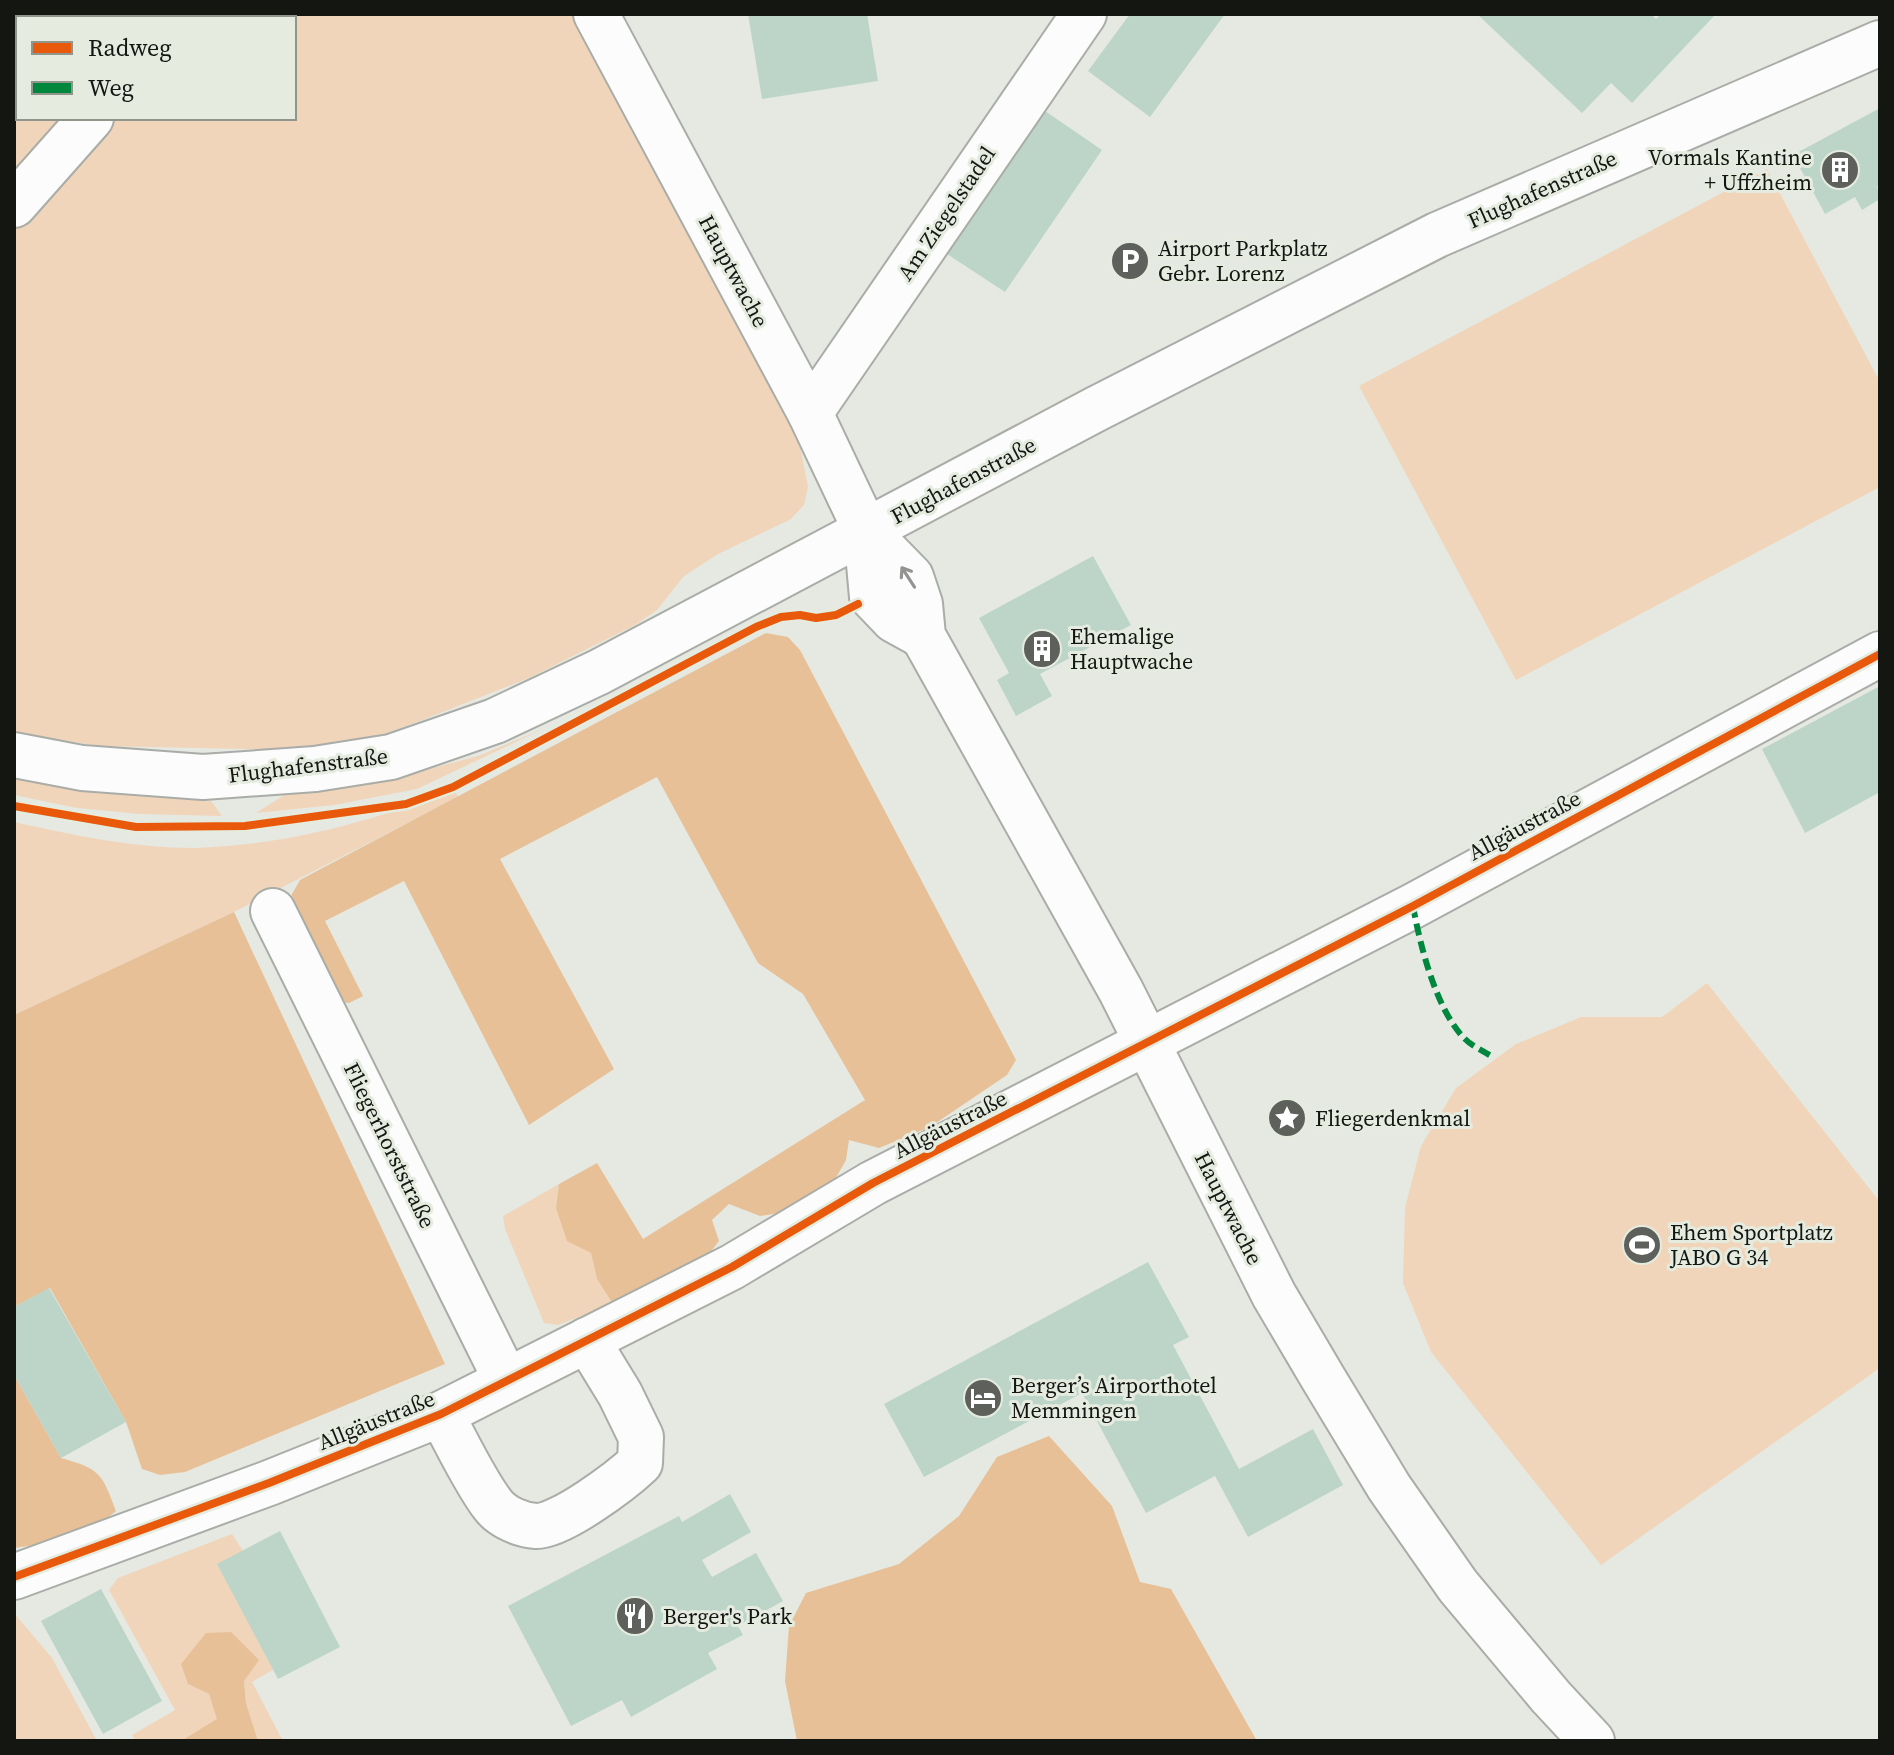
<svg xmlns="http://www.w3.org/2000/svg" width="1894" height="1755" viewBox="0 0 1894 1755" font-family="'Source Serif 4',serif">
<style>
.green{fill:#f0d5ba}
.forest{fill:#e7c097}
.building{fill:#bdd5c9}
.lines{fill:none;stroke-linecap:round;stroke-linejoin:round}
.minor-casing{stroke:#a9aca7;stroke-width:48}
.minor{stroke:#fbfcfb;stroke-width:44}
.quiet{stroke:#00873e;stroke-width:6;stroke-dasharray:12 6;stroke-linecap:butt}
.cycleway-casing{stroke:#e5ecdf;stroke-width:13}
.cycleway{stroke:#e8590c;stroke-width:8}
.oneway{stroke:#939492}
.labels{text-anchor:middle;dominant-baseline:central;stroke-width:6;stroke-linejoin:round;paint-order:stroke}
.poi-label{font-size:22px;fill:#141612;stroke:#e5ecdf;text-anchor:start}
.street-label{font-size:22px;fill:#141612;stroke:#e5ecdf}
</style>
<rect width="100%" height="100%" fill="#e5e9e2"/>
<g class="green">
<path d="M14,14H151L148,18H18V118H66L14,179Z"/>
<path d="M181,14H575L798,436L808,487L804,505L791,519L718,554L684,576L657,610L637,624L529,678L425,719L368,740L296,750L99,746L14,733V207L93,118H294V18H178Z"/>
<path d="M1767,169L1880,382V487L1516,680L1359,386Z"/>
<path d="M543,729L417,789L334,805L256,813L289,792L354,785L421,771L478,756Z"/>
<path d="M14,776L114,792L211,801L222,816L140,814L77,808L14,795Z"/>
<path d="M455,790L458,797L234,912L14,1015V822C73,835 133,848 194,848C283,846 372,821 455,790Z"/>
<path d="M1707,983L1880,1202V1368L1601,1565L1431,1352L1403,1283L1405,1208L1421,1146L1456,1088L1516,1044L1581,1017H1662Z"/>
<path d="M559,1184L556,1208L591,1253L597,1279L613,1304L558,1325L544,1323L505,1229L503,1216Z"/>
<path d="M232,1534L243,1551L273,1670L252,1682L283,1741H258L246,1703L244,1680L188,1684L209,1694L218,1719L181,1741H135L132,1735L175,1710L109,1590L118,1578Z"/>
<path d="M14,1613L52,1658L97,1741H14Z"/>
</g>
<g class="forest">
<path d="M766,633L788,637L800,650L1016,1060L1007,1075L930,1127L879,1148L849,1140L846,1160L833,1183L798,1210L760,1216L729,1204L712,1220L719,1241L695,1272L613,1304L597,1279L591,1253L567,1241L556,1208L559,1184L597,1163L643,1239L865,1100L803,994L758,963L657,777L500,859L614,1069L529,1125L404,881L325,921L363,996L349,1003L333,1001L289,911L292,894L300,880Z"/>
<path d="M234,912L445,1364L185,1472L160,1475L142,1469L126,1422L50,1288L14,1307V1015Z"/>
<path d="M14,1375L61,1458C101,1469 102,1474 116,1511C82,1540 57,1542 14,1548Z"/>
<path d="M1049,1436L1112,1506L1140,1582L1171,1589L1257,1741H797L785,1681L789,1626L806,1593L899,1564L959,1516L997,1457Z"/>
<path d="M231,1632L259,1660L244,1681L246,1703L258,1741H181L217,1719L209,1694L188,1684L181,1664L206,1633Z"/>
</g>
<g class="building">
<path d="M748,14H867L878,81L762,99Z"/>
<path d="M1130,14H1225L1150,117L1088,71Z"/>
<path d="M1477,14H1651L1656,19L1661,14L1714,16L1632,103L1611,83L1582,113Z"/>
<path d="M1880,108V185L1877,186L1880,199L1862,210L1855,197L1825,214L1793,155Z"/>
<path d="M1045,111L1102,150L1005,292L947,254Z"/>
<path d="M1093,556L1131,625L1040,674L1052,696L1016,716L997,680L1009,673L979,618Z"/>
<path d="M1880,686V792L1805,833L1762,749Z"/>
<path d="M1148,1262L1189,1337L1173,1345L1239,1469L1313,1429L1343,1485L1248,1537L1215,1476L1146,1513L1082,1393L924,1477L884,1404Z"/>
<path d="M49,1288L126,1422L61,1458L14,1375V1307Z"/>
<path d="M730,1494L751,1532L702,1560L712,1577L756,1553L783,1601L738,1626L743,1635L708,1653L717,1669L631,1717L622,1700L571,1726L508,1606L679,1516L682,1522Z"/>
<path d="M280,1531L340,1647L278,1679L217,1564Z"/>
<path d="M101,1589L162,1701L103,1734L41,1621Z"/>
</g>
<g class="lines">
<g class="minor-casing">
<g id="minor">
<path d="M596,14L810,413L866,531L911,577L920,604L923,636L1121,991L1274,1295L1323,1378L1389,1487L1458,1586L1551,1697L1592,1741"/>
<path d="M166,18L169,14"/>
<path d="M14,205L91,118"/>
<path d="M810,413L1084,14"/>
<path d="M866,531L872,597L894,620L923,636"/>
<path d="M14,755L82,768L203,777L315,769L391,757L495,721L599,672L1096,409L1437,235L1880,43"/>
<path d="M273,911L506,1380"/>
<path d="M441,1414C456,1441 475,1482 493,1505C502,1517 521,1525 536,1526C560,1527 622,1480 640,1463L641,1437L620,1394L587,1340"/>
<path d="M14,1577L269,1483L441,1414L732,1267L873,1183L1413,906L1880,654"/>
</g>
</g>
<use href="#minor" class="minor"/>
<path class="quiet" d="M1413,906C1420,945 1436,1010 1465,1039C1472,1046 1483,1051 1491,1056"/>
<g class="cycleway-casing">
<g id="cycleway">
<path d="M14,806L136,827L245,826L406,804L453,787L756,627L781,617L800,615L816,618L836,615L858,604"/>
<path d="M14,1577L269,1483L441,1414L732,1267L873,1183L1413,906L1880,654"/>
</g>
</g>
<use href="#cycleway" class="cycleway"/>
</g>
<defs><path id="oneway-shaft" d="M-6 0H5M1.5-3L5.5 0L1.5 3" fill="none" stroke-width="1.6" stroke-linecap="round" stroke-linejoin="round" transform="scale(2)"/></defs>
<use class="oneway" href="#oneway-shaft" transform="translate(908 577) rotate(-123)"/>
<defs>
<g id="building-disc" transform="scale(2)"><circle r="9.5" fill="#5d605b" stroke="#e5ecdf"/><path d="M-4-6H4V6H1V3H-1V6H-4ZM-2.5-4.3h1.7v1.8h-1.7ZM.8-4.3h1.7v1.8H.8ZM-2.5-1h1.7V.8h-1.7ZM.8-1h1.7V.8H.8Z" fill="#fff"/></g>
<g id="parking-disc" transform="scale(2)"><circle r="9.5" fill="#5d605b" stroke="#e5ecdf"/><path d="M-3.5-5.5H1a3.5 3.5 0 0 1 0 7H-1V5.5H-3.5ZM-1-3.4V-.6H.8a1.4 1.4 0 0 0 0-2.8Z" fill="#fff"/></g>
<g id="sight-disc" transform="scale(2)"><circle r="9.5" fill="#5d605b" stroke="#e5ecdf"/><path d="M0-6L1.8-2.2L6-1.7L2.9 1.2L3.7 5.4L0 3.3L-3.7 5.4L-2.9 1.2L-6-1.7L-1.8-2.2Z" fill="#fff"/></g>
<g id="stadium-disc" transform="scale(2)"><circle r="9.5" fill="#5d605b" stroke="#e5ecdf"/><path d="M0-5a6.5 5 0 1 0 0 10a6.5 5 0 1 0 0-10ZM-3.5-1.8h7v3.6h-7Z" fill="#fff"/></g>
<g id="hotel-disc" transform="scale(2)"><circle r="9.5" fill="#5d605b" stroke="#e5ecdf"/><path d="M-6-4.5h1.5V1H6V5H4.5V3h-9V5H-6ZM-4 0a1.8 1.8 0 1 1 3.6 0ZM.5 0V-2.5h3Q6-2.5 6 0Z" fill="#fff"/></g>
<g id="restaurant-disc" transform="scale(2)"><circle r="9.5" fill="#5d605b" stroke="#e5ecdf"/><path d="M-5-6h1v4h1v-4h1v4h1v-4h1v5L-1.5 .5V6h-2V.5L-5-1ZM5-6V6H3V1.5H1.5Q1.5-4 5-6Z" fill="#fff"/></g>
</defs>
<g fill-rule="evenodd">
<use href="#building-disc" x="1840" y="170"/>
<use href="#parking-disc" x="1130" y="261"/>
<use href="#building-disc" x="1042" y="649"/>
<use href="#sight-disc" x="1287" y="1118"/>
<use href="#stadium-disc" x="1642" y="1245"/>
<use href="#hotel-disc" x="983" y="1398"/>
<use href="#restaurant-disc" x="635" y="1616"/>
</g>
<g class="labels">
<g class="poi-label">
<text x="1812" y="157" text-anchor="end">Vormals Kantine<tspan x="1812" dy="25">+ Uffzheim</tspan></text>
<text x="1158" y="248">Airport Parkplatz<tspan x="1158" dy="25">Gebr. Lorenz</tspan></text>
<text x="1070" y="636">Ehemalige<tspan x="1070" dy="25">Hauptwache</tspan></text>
<text x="1315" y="1118">Fliegerdenkmal</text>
<text x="1670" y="1232">Ehem Sportplatz<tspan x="1670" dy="25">JABO G 34</tspan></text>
<text x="1011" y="1385">Berger’s Airporthotel<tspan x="1011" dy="25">Memmingen</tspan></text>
<text x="663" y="1616">Berger's Park</text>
</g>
<g class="street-label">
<text transform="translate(1542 189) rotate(-24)">Flughafenstraße</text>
<text transform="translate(946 213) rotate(-56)">Am Ziegelstadel</text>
<text transform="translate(734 271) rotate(62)">Hauptwache</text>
<text transform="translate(963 480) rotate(-28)">Flughafenstraße</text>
<text transform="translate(308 765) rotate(-7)">Flughafenstraße</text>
<text transform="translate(1524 825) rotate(-28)">Allgäustraße</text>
<text transform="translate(950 1124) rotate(-27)">Allgäustraße</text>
<text transform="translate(390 1145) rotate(64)">Fliegerhorststraße</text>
<text transform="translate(1229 1208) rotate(63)">Hauptwache</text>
<text transform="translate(376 1420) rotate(-22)">Allgäustraße</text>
</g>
</g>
<rect width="1894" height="1755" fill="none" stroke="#141612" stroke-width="32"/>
<rect x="16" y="16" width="280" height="104" fill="#e5ecdf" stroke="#91968d" stroke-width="2"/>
<rect x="32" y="42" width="40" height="12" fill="#e8590c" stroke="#91968d" stroke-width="2"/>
<text x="88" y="56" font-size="24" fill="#141612">Radweg</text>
<rect x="32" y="82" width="40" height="12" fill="#00873e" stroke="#91968d" stroke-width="2"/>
<text x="88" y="96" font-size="24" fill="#141612">Weg</text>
</svg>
